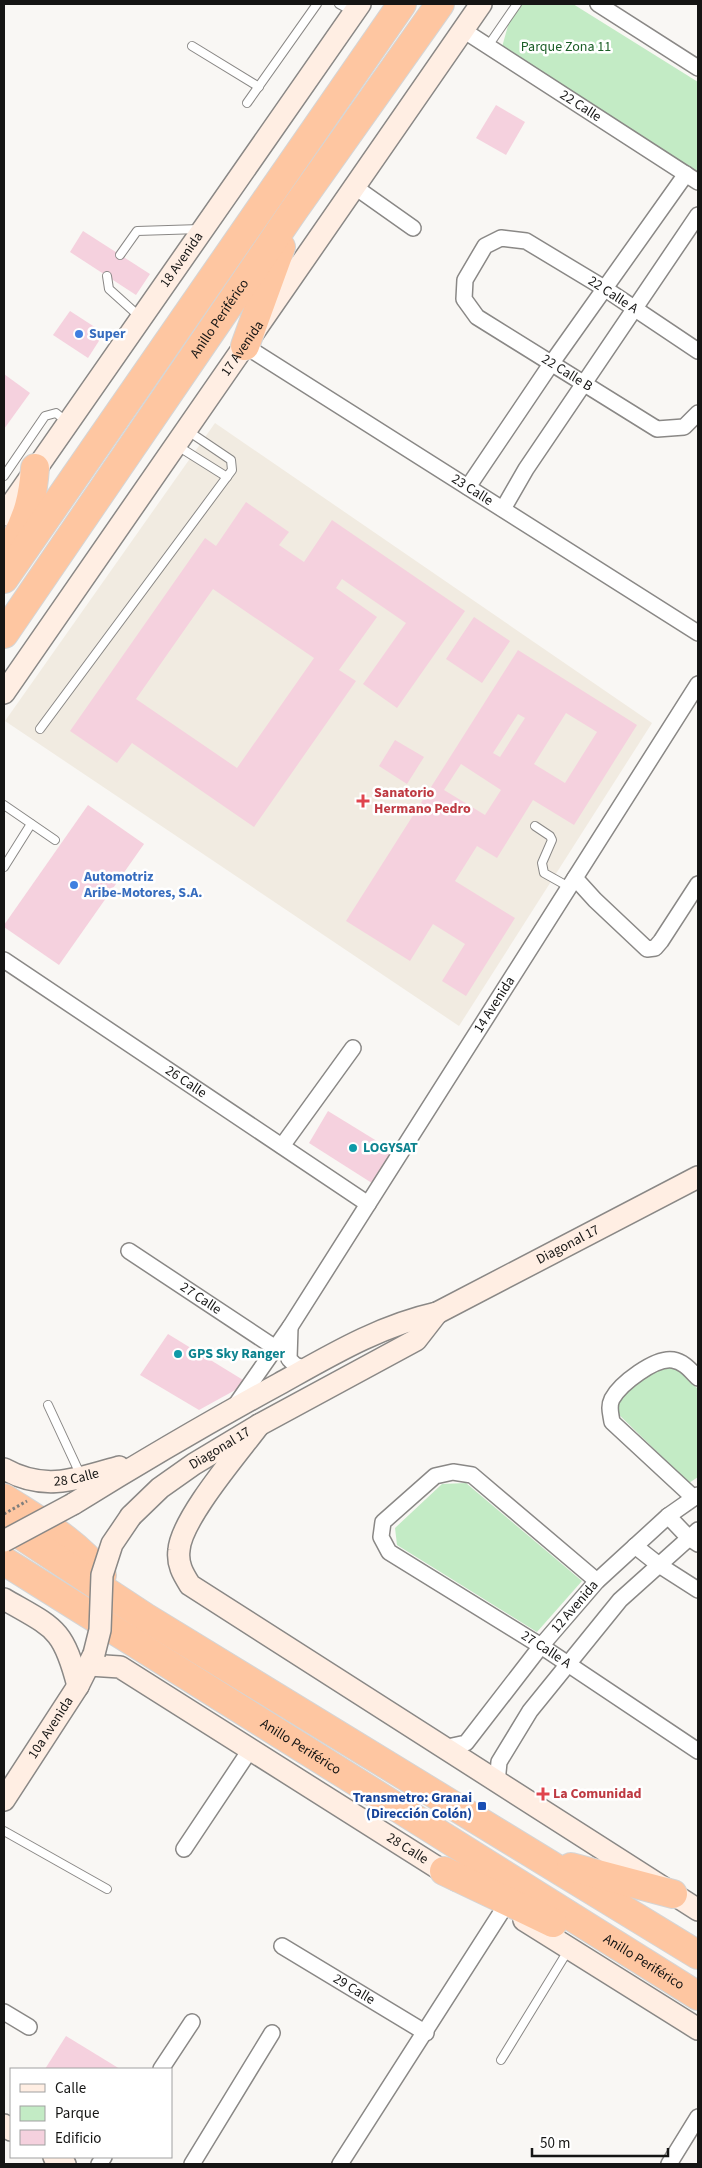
<svg xmlns="http://www.w3.org/2000/svg" width="702" height="2168" viewBox="0 0 702 2168" font-family="'Source Sans 3',sans-serif">
<style>
.built{fill:#f1ebe1}
.green{fill:#c3ebc5}
.building{fill:#f5d1de;fill-rule:evenodd}
.lines{fill:none;stroke-linecap:round;stroke-linejoin:round}
.lane-casing{stroke:#8a8886;stroke-width:10}
.street-casing{stroke:#8a8886;stroke-width:18}
.secondary-casing{stroke:#8a8886;stroke-width:24}
.highway-casing{stroke:#d5d5d5;stroke-width:30}
.lane{stroke:#fff;stroke-width:8}
.street{stroke:#fff;stroke-width:15}
.secondary{stroke:#ffeee3;stroke-width:21}
.highway{stroke:#fec6a1;stroke-width:28}
.secondary-bridge-casing{stroke:#8a8886;stroke-width:24;stroke-linecap:butt}
.path-bridge{stroke:#7f7e7c;stroke-width:3;stroke-dasharray:2.5 2.5;stroke-linecap:butt}
.secondary-bridge{stroke:#ffeee3;stroke-width:21}
.shop-dot{fill:#3f7fe0;stroke:#fff;stroke-width:2}
.health-dot{fill:#e0444e;stroke:#fff;stroke-width:2}
.culture-dot{fill:#0f9aa8;stroke:#fff;stroke-width:2}
.transit-dot{fill:#1a4fb4;stroke:#fff;stroke-width:2}
.labels{text-anchor:middle;dominant-baseline:central;stroke-width:5;stroke-linejoin:round;paint-order:stroke}
.park-label{font-size:14px;fill:#1b5e26;stroke:#fff}
.street-label{font-size:14px;fill:#151514;stroke:#fff}
.shop-label{font-size:14px;font-weight:bold;fill:#366cbe;stroke:#fff;text-anchor:start}
.health-label{font-size:14px;font-weight:bold;fill:#be3a42;stroke:#fff;text-anchor:start}
.culture-label{font-size:14px;font-weight:bold;fill:#0d838f;stroke:#fff;text-anchor:start}
.transit-label{font-size:14px;font-weight:bold;fill:#164399;stroke:#fff;text-anchor:end}
</style>
<rect width="100%" height="100%" fill="#f9f7f4"/>
<path class="built" d="M215,423L652,723L459,1026L5,721Z"/>
<g class="green">
<path d="M522,4H573L698,82V175L500,54L513,8Z"/>
<path d="M653,1356L666,1358L698,1389V1477L689,1483L609,1405V1391Z"/>
<path d="M466,1483L582,1581L537,1632L397,1545L395,1528L442,1484Z"/>
</g>
<g class="building">
<path d="M496,105L525,122L506,155L476,138Z"/>
<path d="M83,231L150,274L136,295L70,252Z"/>
<path d="M70,311L104,333L88,358L53,335Z"/>
<path d="M4,374L30,393L4,429Z"/>
<path d="M246,502L289,532L279,545L304,562L332,520L465,611L397,708L363,684L406,623L342,579L336,588L377,617L339,670L356,681L254,827L132,743L117,763L70,731L205,538L216,546ZM213,589L314,658L237,768L136,699Z"/>
<path d="M474,617L510,641L482,683L446,659Z"/>
<path d="M518,650L637,725L574,825L533,800L497,858L477,846L455,881L515,918L466,996L442,981L465,944L433,924L410,961L346,921ZM566,713L597,732L565,783L534,764ZM518,714L525,718L500,757L493,753ZM461,764L501,790L485,815L444,790Z"/>
<path d="M395,740L424,757L407,784L379,766Z"/>
<path d="M88,805L144,844L59,965L4,927V925Z"/>
<path d="M328,1111L398,1154L375,1185L309,1143Z"/>
<path d="M168,1334L248,1383L199,1410L140,1375Z"/>
<path d="M66,2036L120,2069H45Z"/>
</g>
<g class="lines">
<g class="lane-casing">
<g id="lane">
<path d="M339,4L352,11"/>
<path d="M192,46L259,87"/>
<path d="M488,46L517,4"/>
<path d="M247,103L317,4"/>
<path d="M120,255L137,231L200,229"/>
<path d="M107,276L109,289L140,317"/>
<path d="M176,445L227,477"/>
<path d="M4,476L45,416L56,413L67,422"/>
<path d="M40,729L232,470L231,460L188,431"/>
<path d="M4,805L55,840"/>
<path d="M535,826L550,836L552,840L542,863L544,873L569,887"/>
<path d="M4,867L31,824"/>
<path d="M48,1405L81,1476"/>
<path d="M4,1831L107,1889"/>
<path d="M501,2060L569,1949"/>
</g>
</g>
<g class="street-casing">
<g id="street">
<path d="M598,4L698,68"/>
<path id="s1" d="M463,30L698,182"/>
<path d="M355,187L413,228"/>
<path id="s2" d="M245,346L698,633"/>
<path id="s3" d="M698,351L604,288L526,241L501,238L485,246L465,280L464,299L477,317L657,429L684,427L698,413"/>
<path d="M468,487L551,364L686,174"/>
<path d="M503,509L526,469L698,215"/>
<path d="M575,878L595,900L647,949L655,948L661,941L698,884"/>
<path id="s4" d="M4,960L368,1204"/>
<path d="M282,1146L353,1048"/>
<path id="s5" d="M129,1251L274,1347"/>
<path d="M290,1327L289,1359L295,1365L306,1369"/>
<path id="s6" d="M235,1406L290,1327L698,684"/>
<path d="M694,1498L612,1422C611,1414 608,1407 612,1399C620,1384 655,1357 673,1360C684,1362 690,1370 698,1378"/>
<path d="M668,1516L689,1538L698,1544"/>
<path d="M635,1546L659,1565L698,1590"/>
<path id="s7" d="M597,1581L472,1475L453,1472L435,1476L383,1522L381,1537L389,1552L541,1646L698,1751"/>
<path id="s8" d="M443,1748L466,1743L541,1646L597,1581L668,1516L698,1495"/>
<path d="M497,1783L499,1762L530,1711L620,1600L698,1530"/>
<path d="M184,1849L250,1750"/>
<path id="s9" d="M282,1946L426,2033"/>
<path d="M4,2012L29,2027"/>
<path d="M161,2069L192,2022"/>
<path d="M99,2164L104,2157"/>
<path d="M192,2164L272,2033"/>
<path d="M340,2164L504,1908"/>
<path d="M669,2164L698,2117"/>
</g>
</g>
<g class="secondary-casing">
<g id="secondary">
<path id="s10" d="M4,515L360,4"/>
<path id="s11" d="M4,693L481,4"/>
<path d="M259,1425C239,1452 181,1519 179,1550C177,1564 183,1574 190,1585L698,1910"/>
<path id="s12" d="M4,1469C45,1492 77,1479 119,1467"/>
<path id="s13" d="M73,1504C141,1462 209,1422 279,1384C331,1355 379,1326 437,1313L698,1177"/>
<path id="s14" d="M131,1516L160,1488L194,1464L259,1425L416,1340L437,1313"/>
<path d="M4,1599C54,1628 63,1627 78,1686"/>
<path id="s15" d="M89,1665L120,1667L457,1880"/>
<path id="s16" d="M4,1800L78,1686L94,1654"/>
<path d="M524,1920L698,2029"/>
<path d="M4,2125L11,2130"/>
<path d="M54,2157L65,2164"/>
</g>
</g>
<g class="highway-casing">
<g id="highway">
<path d="M245,346L281,247"/>
<path d="M14,542C28,517 33,496 35,468"/>
<path d="M4,579L402,4"/>
<path id="s17" d="M4,634L294,210L440,4"/>
<path d="M4,1498C39,1521 76,1541 102,1575"/>
<path d="M4,1524L145,1617L698,1955"/>
<path id="s18" d="M4,1561L698,1996"/>
<path d="M571,1867L673,1894"/>
<path d="M444,1871L553,1923"/>
</g>
</g>
<use href="#lane" class="lane"/>
<use href="#street" class="street"/>
<use href="#secondary" class="secondary"/>
<use href="#highway" class="highway"/>
<g class="secondary-bridge-casing">
<g id="secondary-bridge">
<path d="M4,1541L73,1504"/>
<path d="M94,1654L100,1630L102,1575L112,1544L131,1516"/>
</g>
</g>
<path class="path-bridge" d="M4,1514L27,1501"/>
<use href="#secondary-bridge" class="secondary-bridge"/>
</g>
<g class="shop-dot">
<circle cx="79" cy="334" r="5"/>
<circle cx="74" cy="885" r="5"/>
</g>
<g class="health-dot">
<path d="M360.5 793.5h5v5h5v5h-5v5h-5v-5h-5v-5h5z"/>
<path d="M540.5 1786.5h5v5h5v5h-5v5h-5v-5h-5v-5h5z"/>
</g>
<g class="culture-dot">
<circle cx="353" cy="1148" r="5"/>
<circle cx="178" cy="1354" r="5"/>
</g>
<rect class="transit-dot" x="477" y="1801" width="10" height="10" rx="2.5"/>
<g class="labels">
<g class="park-label">
<text x="566" y="47">Parque Zona 11</text>
</g>
<g class="street-label">
<text stroke="none"><textPath href="#s1" startOffset="140">22 Calle</textPath></text>
<text stroke="none"><textPath href="#s10" startOffset="311">18 Avenida</textPath></text>
<text transform="translate(613 295) rotate(33)">22 Calle A</text>
<text stroke="none"><textPath href="#s17" startOffset="382">Anillo Periférico</textPath></text>
<text stroke="none"><textPath href="#s11" startOffset="419">17 Avenida</textPath></text>
<text stroke="none"><textPath href="#s3" startOffset="434">22 Calle B</textPath></text>
<text stroke="none"><textPath href="#s2" startOffset="269">23 Calle</textPath></text>
<text stroke="none"><textPath href="#s6" startOffset="478">14 Avenida</textPath></text>
<text stroke="none"><textPath href="#s4" startOffset="219">26 Calle</textPath></text>
<text stroke="none"><textPath href="#s13" startOffset="560">Diagonal 17</textPath></text>
<text stroke="none"><textPath href="#s5" startOffset="86">27 Calle</textPath></text>
<text stroke="none"><textPath href="#s14" startOffset="112">Diagonal 17</textPath></text>
<text stroke="none"><textPath href="#s12" startOffset="75">28 Calle</textPath></text>
<text stroke="none"><textPath href="#s8" startOffset="198">12 Avenida</textPath></text>
<text stroke="none"><textPath href="#s7" startOffset="488">27 Calle A</textPath></text>
<text stroke="none"><textPath href="#s16" startOffset="86">10a Avenida</textPath></text>
<text stroke="none"><textPath href="#s18" startOffset="350">Anillo Periférico</textPath></text>
<text stroke="none"><textPath href="#s15" startOffset="371">28 Calle</textPath></text>
<text stroke="none"><textPath href="#s18" startOffset="755">Anillo Periférico</textPath></text>
<text stroke="none"><textPath href="#s9" startOffset="84">29 Calle</textPath></text>
</g>
<g class="shop-label">
<text x="89" y="334">Super</text>
<text x="84" y="877">Automotriz<tspan x="84" dy="16">Aribe-Motores, S.A.</tspan></text>
</g>
<g class="health-label">
<text x="374" y="793">Sanatorio<tspan x="374" dy="16">Hermano Pedro</tspan></text>
<text x="553" y="1794">La Comunidad</text>
</g>
<g class="culture-label">
<text x="363" y="1148">LOGYSAT</text>
<text x="188" y="1354">GPS Sky Ranger</text>
</g>
<g class="transit-label">
<text x="472" y="1798">Transmetro: Granai<tspan x="472" dy="16">(Dirección Colón)</tspan></text>
</g>
</g>
<rect width="702" height="2168" fill="none" stroke="#151514" stroke-width="10"/>
<rect x="10" y="2068" width="162" height="90" fill="#ffffff" stroke="#a1a1a1"/>
<rect x="20" y="2084" width="25" height="8" fill="#ffeee3" stroke="#a1a1a1"/>
<text x="55" y="2093" font-size="15" fill="#151514">Calle</text>
<rect x="20" y="2106" width="25" height="15" fill="#c3ebc5" stroke="#a1a1a1"/>
<text x="55" y="2118" font-size="15" fill="#151514">Parque</text>
<rect x="20" y="2130" width="25" height="15" fill="#f5d1de" stroke="#a1a1a1"/>
<text x="55" y="2143" font-size="15" fill="#151514">Edificio</text>
<path d="M532 2148v8h136v-8" fill="none" stroke="#151514" stroke-width="2.5"/>
<text x="540" y="2148" font-size="15" fill="#151514" stroke="#ffffff" stroke-width="4" paint-order="stroke">50 m</text>
</svg>
